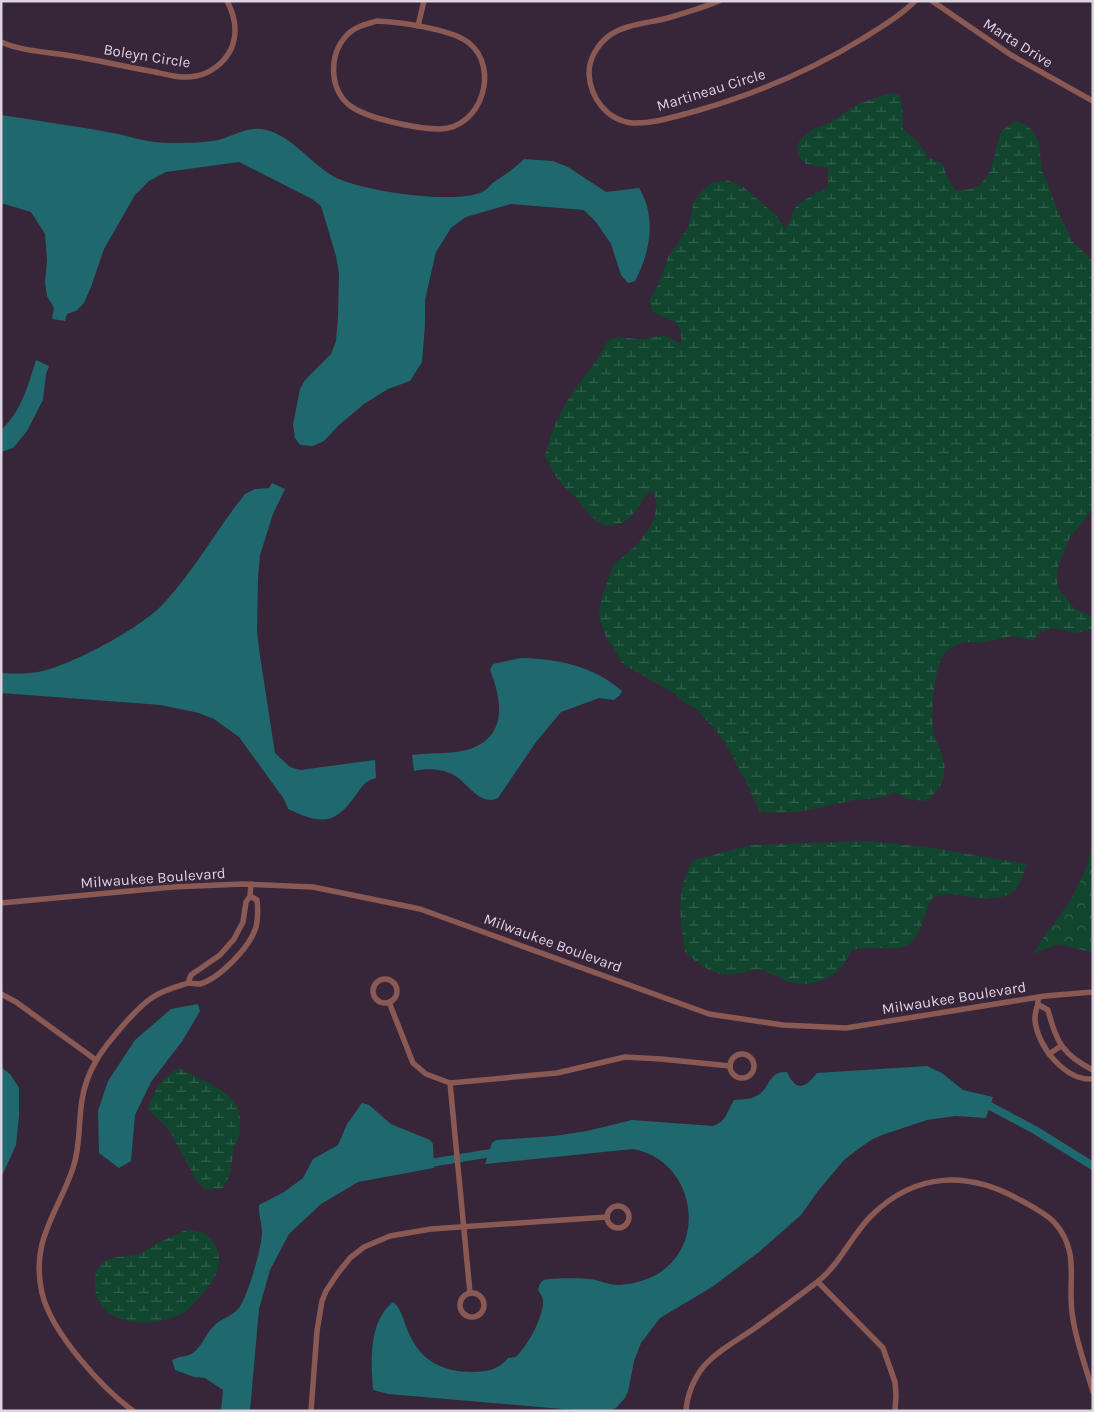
<svg xmlns="http://www.w3.org/2000/svg" width="1094" height="1412" viewBox="0 0 1094 1412" font-family="Karla,sans-serif">
<style>
.forest{fill:url(#forest-crowns)}
.wetland{fill:url(#wetland-marsh)}
.water{fill:#1f686e}
.lines{fill:none;stroke-linecap:round;stroke-linejoin:round}
.canal{stroke:#1f686e;stroke-width:8}
.street{stroke:#8b5953;stroke-width:5.5}
.labels{text-anchor:middle;dominant-baseline:central;stroke-width:5;stroke-linejoin:round;paint-order:stroke}
.street-label{font-size:15px;fill:#ded3e0;stroke:#37253a}
</style>
<defs>
<pattern id="forest-crowns" width="20" height="18" patternUnits="userSpaceOnUse" patternTransform="scale(1.25)"><rect width="20" height="18" fill="#11452e"/><path d="M2 6a3 3 0 1 1 6 0M12 15a3 3 0 1 1 6 0" fill="none" stroke="#335f4c"/></pattern>
<pattern id="wetland-marsh" width="20" height="14" patternUnits="userSpaceOnUse" patternTransform="scale(1.25)"><rect width="20" height="14" fill="#11452e"/><path d="M1 5h8M5 5V1M11 12h8M15 12V8" fill="none" stroke="#335f4c"/></pattern>
</defs>
<rect width="100%" height="100%" fill="#37253a"/>
<path class="forest" d="M1093,843V953L1060,944L1034,953L1039,944L1070,901L1085,871Z"/>
<g class="wetland">
<path d="M890,93L899,95L902,103L903,129L916,140L927,154V157L943,164L946,175L955,190C995,193 991,159 1001,131L1016,121L1024,124L1031,129L1036,136L1039,144L1042,170L1061,218L1073,242L1093,261V509L1069,539L1057,570V579L1058,588L1074,608L1093,617V629L1077,633L1052,628L1043,632L1040,631L1033,641L1013,636L979,643C973,641 967,642 960,644C954,646 948,649 944,654C934,669 930,715 934,733C937,746 947,760 944,774C942,787 936,794 925,801L907,799L895,792C883,800 868,798 854,800C823,806 791,817 759,811L745,779L740,772L733,757L719,734L696,709L681,700L675,694L623,664L605,635L599,617L601,600L613,565L638,544L653,522L657,505L655,496L651,490C643,498 635,515 627,520C600,536 591,515 575,497C571,492 565,489 561,483C555,476 550,466 545,457C554,416 571,393 596,361C602,354 603,344 611,339C620,335 629,339 638,339C646,340 655,336 664,336C671,337 675,341 681,344C683,318 671,322 653,312L649,301L659,283L668,257L688,228L694,202L698,195L711,183L727,180L743,187L777,216L784,228C793,222 790,219 794,210C797,202 819,191 828,188V168L806,164L800,158L797,149L800,140L813,129L829,123L858,104Z"/>
<path d="M867,841L927,847L1027,864C1024,871 1022,880 1018,886C1002,908 969,894 947,894C942,894 937,896 932,898C926,909 924,920 919,931C909,955 887,947 867,948C862,948 856,949 851,950C848,955 846,962 842,967C831,980 806,988 790,982C781,979 766,970 758,969C751,969 742,974 735,974C714,977 700,965 685,952C680,917 675,893 693,860L751,845Z"/>
<path d="M179,1068C197,1078 240,1093 240,1117C240,1123 240,1130 239,1136C238,1140 235,1143 234,1147C231,1163 233,1174 223,1188L213,1190L203,1188L196,1180L169,1130L148,1109C155,1090 160,1079 179,1068Z"/>
<path d="M189,1229C194,1232 199,1231 203,1233C218,1241 222,1258 217,1272C213,1282 192,1308 183,1313C154,1329 96,1328 95,1285C95,1279 95,1272 99,1267C108,1254 125,1258 138,1254C145,1252 151,1247 158,1243C168,1238 178,1233 189,1229Z"/>
</g>
<g class="water">
<path d="M1,115C39,121 76,126 113,133C132,137 150,143 169,143C185,143 203,143 218,140C233,136 251,125 266,130C291,136 309,161 331,175C356,191 455,205 482,192C487,190 490,185 494,182C505,175 515,168 524,159L553,161L568,167L606,192L639,188C657,217 650,253 635,281L628,283L621,275L611,244L596,222L584,210L511,204L466,217L451,228L436,252L425,300V325L422,362L410,381L388,389L364,404L339,425L324,441L313,446L300,445L295,438L293,425L300,389L305,380L331,354L336,341L338,316L339,274L336,256L321,206L312,199L239,162L166,172L149,181L135,195L104,249L91,287L84,303L76,311L67,314L65,321L52,319L54,308L47,296L45,283L47,260L45,234L31,212L1,203Z"/>
<path d="M36,360L49,366L46,374L43,400L27,431L13,448L1,452V430C21,412 28,386 36,360Z"/>
<path d="M272,483L285,489L273,514L260,555L258,579L257,631L260,656L275,753L290,767L300,770L375,760L376,778C365,781 362,786 356,795C334,826 321,824 288,809L284,799L239,737L214,719L199,713L161,705L1,693V673C16,674 29,674 43,671C75,663 143,627 165,602C195,569 217,529 245,494L255,489L269,488Z"/>
<path d="M521,658C558,659 594,666 622,691L619,696L614,700L599,698L561,712L536,742L498,798C479,807 467,781 452,774C442,769 426,768 414,771L412,755C431,752 452,755 470,749C508,736 502,700 490,670L493,664Z"/>
<path d="M198,1004L200,1011L183,1040L151,1082L135,1115L131,1161L119,1168L99,1153L98,1111L108,1081L135,1040L171,1009Z"/>
<path d="M927,1066L942,1073L963,1090L993,1097L986,1118L955,1116L927,1120L882,1135L871,1140L857,1150L844,1160L818,1191L801,1215L759,1252L712,1287L660,1318L641,1343L634,1361L628,1392L625,1398L616,1408L609,1411H585L388,1394L373,1390C371,1362 368,1322 393,1302C401,1308 403,1319 407,1329C419,1360 441,1372 473,1372C487,1372 500,1369 508,1358L516,1357C528,1345 543,1318 543,1301C543,1297 540,1293 538,1290C539,1286 540,1282 544,1280C550,1278 582,1278 589,1279C599,1280 608,1285 619,1285C633,1284 650,1280 662,1271C709,1237 691,1159 633,1149L485,1164L492,1143L496,1140L554,1136L587,1131L632,1120L713,1126C727,1121 726,1113 734,1100C740,1099 748,1100 754,1097C772,1090 766,1071 787,1072C797,1093 805,1088 817,1073Z"/>
<path d="M1,1067L10,1074L19,1088V1116L16,1145L1,1178Z"/>
<path d="M362,1103L369,1105L391,1124L430,1140L433,1144L434,1168L358,1182L321,1204L289,1234L270,1270L259,1309L250,1411H221L223,1390L205,1378L194,1377L175,1370L172,1360C179,1356 187,1357 193,1353C204,1344 205,1334 214,1326C220,1319 233,1316 239,1308C248,1295 262,1248 262,1232C262,1223 258,1214 259,1205L284,1192L303,1178L313,1159L338,1145L347,1124Z"/>
</g>
<g class="lines">
<g class="canal">
<path d="M981,1107L990,1106L1035,1130L1093,1166"/>
<path d="M424,1164L497,1152"/>
</g>
<g class="street">
<path d="M719,1C702,8 685,13 668,18C650,23 626,24 610,35C598,44 589,58 589,73C590,98 607,120 632,123C654,124 676,116 696,111C755,94 810,71 862,39C880,28 900,16 915,1"/>
<path d="M932,1L1011,55L1093,101"/>
<path d="M377,21C399,22 452,29 469,43C500,68 482,128 440,129C418,129 367,119 349,105C329,88 329,55 346,36C354,27 366,24 377,21Z"/>
<path d="M418,26L424,1"/>
<path d="M1,42C26,53 57,52 83,58C107,62 131,68 155,72C168,75 182,79 196,76C210,74 225,62 231,49C238,33 235,16 227,1"/>
<path d="M250,896L257,900C258,909 258,919 256,927C250,947 220,978 200,984C196,984 192,983 188,983L191,975L220,955L234,939L243,922L246,902L250,896L251,884"/>
<path d="M1,903L173,887L242,884L313,887L420,909L709,1014L783,1025L846,1028L1045,996L1093,992"/>
<circle cx="385" cy="991" r="12"/>
<path d="M1,994L16,1002L96,1060"/>
<path d="M1038,998C1039,1006 1034,1012 1035,1020C1037,1046 1065,1081 1093,1079"/>
<path d="M389,1002L413,1063L426,1074L450,1083L557,1073L625,1057L661,1059L730,1066"/>
<path d="M1039,1005L1048,1010C1056,1042 1063,1055 1093,1070"/>
<circle cx="742" cy="1066" r="12"/>
<path d="M1049,1054L1061,1046"/>
<path d="M450,1083L470,1293"/>
<circle cx="618" cy="1217" r="11"/>
<path d="M818,1282L883,1348L895,1382L896,1395L895,1411"/>
<circle cx="472" cy="1305" r="12"/>
<path d="M133,1411C101,1387 51,1332 42,1293C30,1240 58,1213 73,1168C81,1145 78,1123 82,1100C84,1087 89,1073 96,1061C105,1045 137,1007 153,997C164,990 176,987 188,983"/>
<path d="M311,1411L317,1331L322,1301L326,1291L338,1273L350,1258L364,1247L390,1236L431,1229L607,1217"/>
<path d="M686,1411C687,1395 694,1378 704,1366C718,1350 738,1340 755,1328C776,1313 796,1298 816,1283C840,1265 850,1237 871,1216C916,1171 969,1171 1022,1201C1033,1207 1045,1213 1054,1222C1082,1253 1066,1284 1073,1319C1077,1344 1086,1368 1093,1392"/>
</g>
</g>
<g class="labels">
<g class="street-label">
<text transform="translate(1018 43) rotate(32)">Marta Drive</text>
<text transform="translate(147 56) rotate(9)">Boleyn Circle</text>
<text transform="translate(711 90) rotate(-17)">Martineau Circle</text>
<text transform="translate(153 878) rotate(-4)">Milwaukee Boulevard</text>
<text transform="translate(553 943) rotate(20)">Milwaukee Boulevard</text>
<text transform="translate(954 998) rotate(-9)">Milwaukee Boulevard</text>
</g>
</g>
<rect width="1094" height="1412" fill="none" stroke="#ded3e0" stroke-width="5"/>
</svg>
